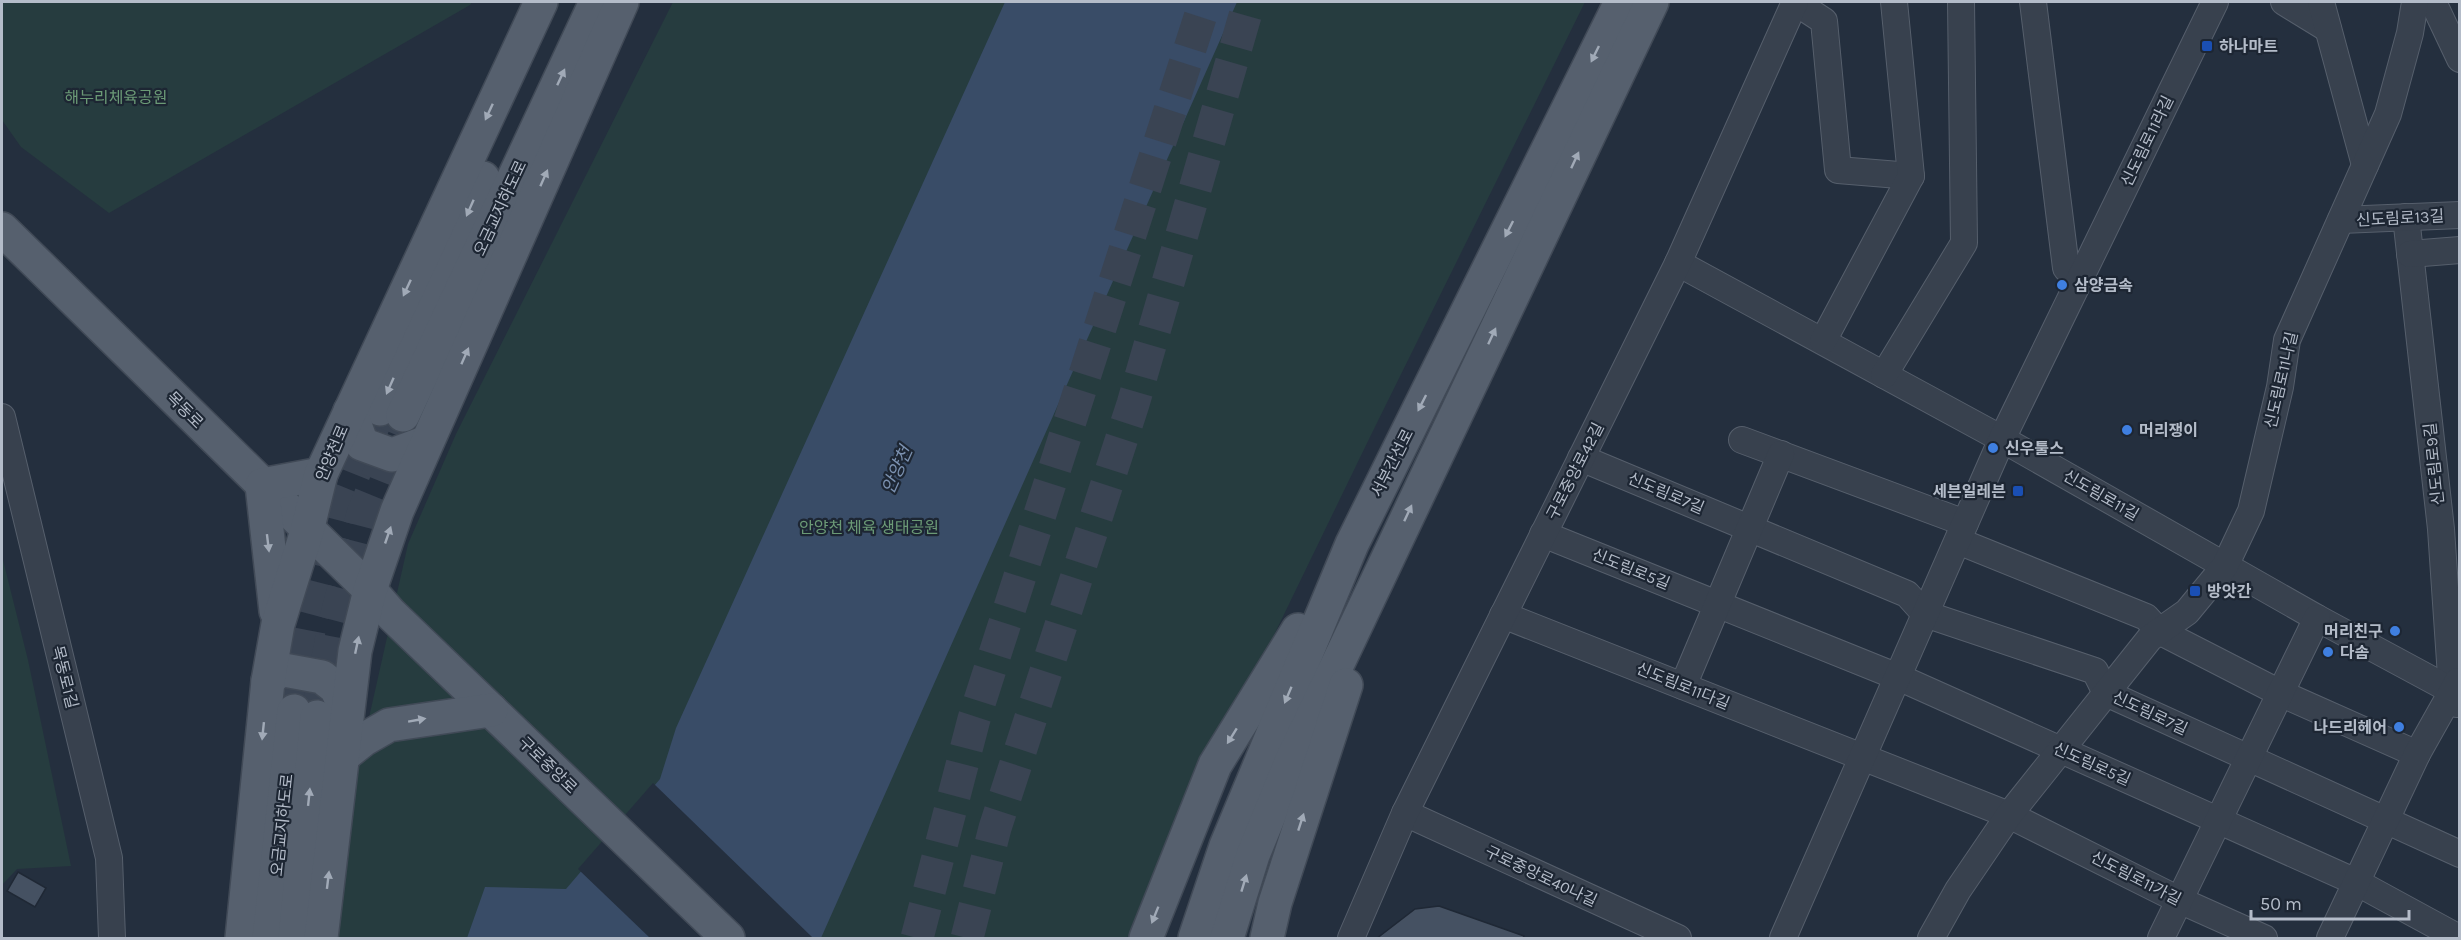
<svg xmlns="http://www.w3.org/2000/svg" width="2461" height="940" viewBox="0 0 2461 940" font-family="Karla,'Noto Sans KR',sans-serif">
<style>
.green{fill:#263c3f}
.water{fill:#394c67}
.pier{fill:#242f3e}
.building{fill:#455162;stroke:#1f2835;stroke-width:1.5}
.lines{fill:none;stroke-linecap:round;stroke-linejoin:round}
.major-tunnel{stroke:#3a4453;stroke-width:33;stroke-dasharray:33 16;stroke-linecap:butt}
.highway-tunnel{stroke:#3a4453;stroke-width:33;stroke-dasharray:33 16;stroke-linecap:butt}
.minor-casing{stroke:#565f6c;stroke-width:28}
.major-casing{stroke:#414a57;stroke-width:36}
.minor{stroke:#38414e;stroke-width:26}
.major{stroke:#56606e;stroke-width:33}
.oneway{fill:#a1aab7}
.transit-dot{fill:#1a4fb4;stroke:#1d2633;stroke-width:2}
.shop-dot{fill:#3f7fe0;stroke:#1d2633;stroke-width:2}
.labels{text-anchor:middle;dominant-baseline:central;stroke-width:4.5;stroke-linejoin:round;paint-order:stroke}
.poi-label{font-size:16px;font-weight:bold;fill:#b4bcc9;stroke:#1d2633;text-anchor:start}
.park-label{font-size:16px;fill:#6b9a76;stroke:#1d2633}
.street-label{font-size:16px;fill:#b4bcc9;stroke:#1d2633}
.water-label{font-size:18px;font-style:italic;fill:#7c92b1;stroke:#1d2633}
</style>
<rect width="100%" height="100%" fill="#242f3e"/>
<g class="green">
<path d="M2,2H472L470,5L109,213L21,147L2,120Z"/>
<path d="M673,2H1585L1370,437L1127,938H336L357,771L408,544L456,434Z"/>
<path d="M2,556L28,660L71,866L17,869L2,885Z"/>
</g>
<path class="water" d="M1005,2H1237L821,938H467L485,887L566,889L660,779L676,728Z"/>
<path class="pier" d="M653,783L813,938H650L578,869Z"/>
<g class="building">
<path d="M18,872L46,888L35,907L7,891Z"/>
<path d="M1439,906L1524,936L1523,939H1376L1415,909Z"/>
</g>
<g class="lines">
<g class="major-tunnel">
<path d="M294,711L311,620L340,508L380,409"/>
<path d="M317,717L334,626L363,514L403,415"/>
</g>
<g class="highway-tunnel">
<path d="M917,938L974,719L1205,2"/>
<path d="M967,938L995,828L1133,404L1249,2"/>
</g>
<g class="minor-casing">
<g id="minor">
<path d="M1795,2L1824,21L1838,170L1911,176"/>
<path d="M2033,2L2066,268L2079,281"/>
<path d="M2284,2L2328,29"/>
<path d="M2321,2L2365,165"/>
<path d="M2433,2L2460,59"/>
<path d="M2406,217L2441,529L2452,691L2457,704"/>
<path d="M2341,220L2460,215"/>
<path d="M2410,254L2460,250"/>
<path d="M1678,263L2002,439L2317,618L2460,695"/>
<path d="M1823,341L1911,176L1894,2"/>
<path d="M1884,375L1964,243L1961,2"/>
<path d="M2,417L109,858L112,938"/>
<path d="M1742,440L1965,523"/>
<path d="M1581,458L1907,594L1925,614L2095,671L2106,693L2460,854"/>
<path d="M1543,534L1898,677L2356,882L2459,938"/>
<path d="M1958,541L2146,617L2159,631L2280,693L2417,754"/>
<path d="M1503,615L2009,815L2179,900L2264,938"/>
<path d="M1683,686L1781,454"/>
<path d="M1405,813L1678,938"/>
<path d="M1351,938L1405,813L1678,263L1795,2"/>
<path d="M1783,938L2002,439L2215,2"/>
<path d="M1931,938L1958,890L2009,815L2150,638L2187,612L2225,566L2251,511L2280,387L2287,340L2388,114L2410,33L2415,2"/>
<path d="M2161,938L2317,618"/>
<path d="M2330,938L2417,754L2458,681"/>
</g>
</g>
<g class="major-casing">
<g id="major">
<path d="M2,229L370,590L391,614L728,938"/>
<path d="M380,409L483,178"/>
<path d="M350,411L362,444L392,455L427,442"/>
<path d="M403,415L596,2"/>
<path d="M276,611L262,485L321,474"/>
<path d="M268,681L276,673L284,670L322,677L336,688L347,712"/>
<path d="M343,756L363,740L389,725L491,710"/>
<path d="M242,938L268,681L278,624L307,531L321,474L541,2"/>
<path d="M269,938L294,711"/>
<path d="M295,938L317,717"/>
<path d="M321,938L355,651L370,590L397,511L622,2"/>
<path d="M1146,938L1215,765L1298,630"/>
<path d="M1195,938L1226,846L1352,544L1621,2"/>
<path d="M1227,938L1253,855L1291,762L1652,2"/>
<path d="M1267,938L1275,903L1346,685"/>
</g>
</g>
<use href="#minor" class="minor"/>
<use href="#major" class="major"/>
</g>
<defs><path id="oneway-solid" d="M-6-.8H1V-3.2L6.5 0L1 3.2V.8H-6Z" transform="scale(1.5)"/></defs>
<g class="oneway">
<use href="#oneway-solid" transform="translate(1595 54) rotate(116)"/>
<use href="#oneway-solid" transform="translate(561 77) rotate(-65)"/>
<use href="#oneway-solid" transform="translate(489 112) rotate(115)"/>
<use href="#oneway-solid" transform="translate(1575 160) rotate(-65)"/>
<use href="#oneway-solid" transform="translate(544 178) rotate(-66)"/>
<use href="#oneway-solid" transform="translate(470 208) rotate(114)"/>
<use href="#oneway-solid" transform="translate(1509 229) rotate(117)"/>
<use href="#oneway-solid" transform="translate(407 288) rotate(115)"/>
<use href="#oneway-solid" transform="translate(1492 336) rotate(-65)"/>
<use href="#oneway-solid" transform="translate(465 356) rotate(-66)"/>
<use href="#oneway-solid" transform="translate(390 386) rotate(114)"/>
<use href="#oneway-solid" transform="translate(1422 403) rotate(117)"/>
<use href="#oneway-solid" transform="translate(1408 513) rotate(-65)"/>
<use href="#oneway-solid" transform="translate(388 535) rotate(-71)"/>
<use href="#oneway-solid" transform="translate(268 543) rotate(83)"/>
<use href="#oneway-solid" transform="translate(357 645) rotate(-78)"/>
<use href="#oneway-solid" transform="translate(1288 695) rotate(113)"/>
<use href="#oneway-solid" transform="translate(417 720) rotate(-10)"/>
<use href="#oneway-solid" transform="translate(263 731) rotate(96)"/>
<use href="#oneway-solid" transform="translate(1232 736) rotate(122)"/>
<use href="#oneway-solid" transform="translate(309 797) rotate(-84)"/>
<use href="#oneway-solid" transform="translate(1301 822) rotate(-72)"/>
<use href="#oneway-solid" transform="translate(328 880) rotate(-83)"/>
<use href="#oneway-solid" transform="translate(1244 883) rotate(-73)"/>
<use href="#oneway-solid" transform="translate(1155 915) rotate(112)"/>
</g>
<g class="transit-dot">
<rect x="2201" y="40" width="12" height="12" rx="3"/>
<rect x="2012" y="485" width="12" height="12" rx="3"/>
<rect x="2189" y="585" width="12" height="12" rx="3"/>
</g>
<g class="shop-dot">
<circle cx="2062" cy="285" r="6"/>
<circle cx="2127" cy="430" r="6"/>
<circle cx="1993" cy="448" r="6"/>
<circle cx="2395" cy="631" r="6"/>
<circle cx="2328" cy="652" r="6"/>
<circle cx="2399" cy="727" r="6"/>
</g>
<g class="labels">
<g class="poi-label">
<text x="2219" y="46">하나마트</text>
<text x="2074" y="285">삼양금속</text>
<text x="2139" y="430">머리쟁이</text>
<text x="2005" y="448">신우툴스</text>
<text x="2006" y="491" text-anchor="end">세븐일레븐</text>
<text x="2207" y="591">방앗간</text>
<text x="2383" y="631" text-anchor="end">머리친구</text>
<text x="2340" y="652">다솜</text>
<text x="2387" y="727" text-anchor="end">나드리헤어</text>
</g>
<g class="park-label">
<text x="116" y="97">해누리체육공원</text>
<text x="869" y="527">안양천 체육 생태공원</text>
</g>
<g class="street-label">
<text transform="translate(2147 141) rotate(-64)">신도림로11라길</text>
<text transform="translate(500 208) rotate(-65)">오금교지하도로</text>
<text transform="translate(2400 218) rotate(-3)">신도림로13길</text>
<text transform="translate(2281 380) rotate(-77)">신도림로11나길</text>
<text transform="translate(185 410) rotate(45)">목동로</text>
<text transform="translate(332 453) rotate(-67)">안양천로</text>
<text transform="translate(1392 463) rotate(-63)">서부간선로</text>
<text transform="translate(2434 464) rotate(-96)">신도림로9길</text>
<text transform="translate(1575 471) rotate(-63)">구로중앙로42길</text>
<text transform="translate(1666 493) rotate(23)">신도림로7길</text>
<text transform="translate(2101 495) rotate(30)">신도림로11길</text>
<text transform="translate(1631 569) rotate(22)">신도림로5길</text>
<text transform="translate(65 677) rotate(76)">목동로1길</text>
<text transform="translate(1683 686) rotate(22)">신도림로11다길</text>
<text transform="translate(2150 713) rotate(25)">신도림로7길</text>
<text transform="translate(2092 764) rotate(24)">신도림로5길</text>
<text transform="translate(548 765) rotate(44)">구로중앙로</text>
<text transform="translate(282 825) rotate(-84)">오금교지하도로</text>
<text transform="translate(1541 876) rotate(25)">구로중앙로40나길</text>
<text transform="translate(2136 878) rotate(27)">신도림로11가길</text>
</g>
<g class="water-label">
<text transform="translate(897 470) rotate(-66)">안양천</text>
</g>
</g>
<rect width="2461" height="940" fill="none" stroke="#b4bcc9" stroke-width="6"/>
<path d="M2251 910v9h158v-9" fill="none" stroke="#b4bcc9" stroke-width="3"/>
<text x="2260" y="910" font-size="18" fill="#b4bcc9" stroke="#1d2633" stroke-width="4.5" paint-order="stroke">50 m</text>
</svg>
